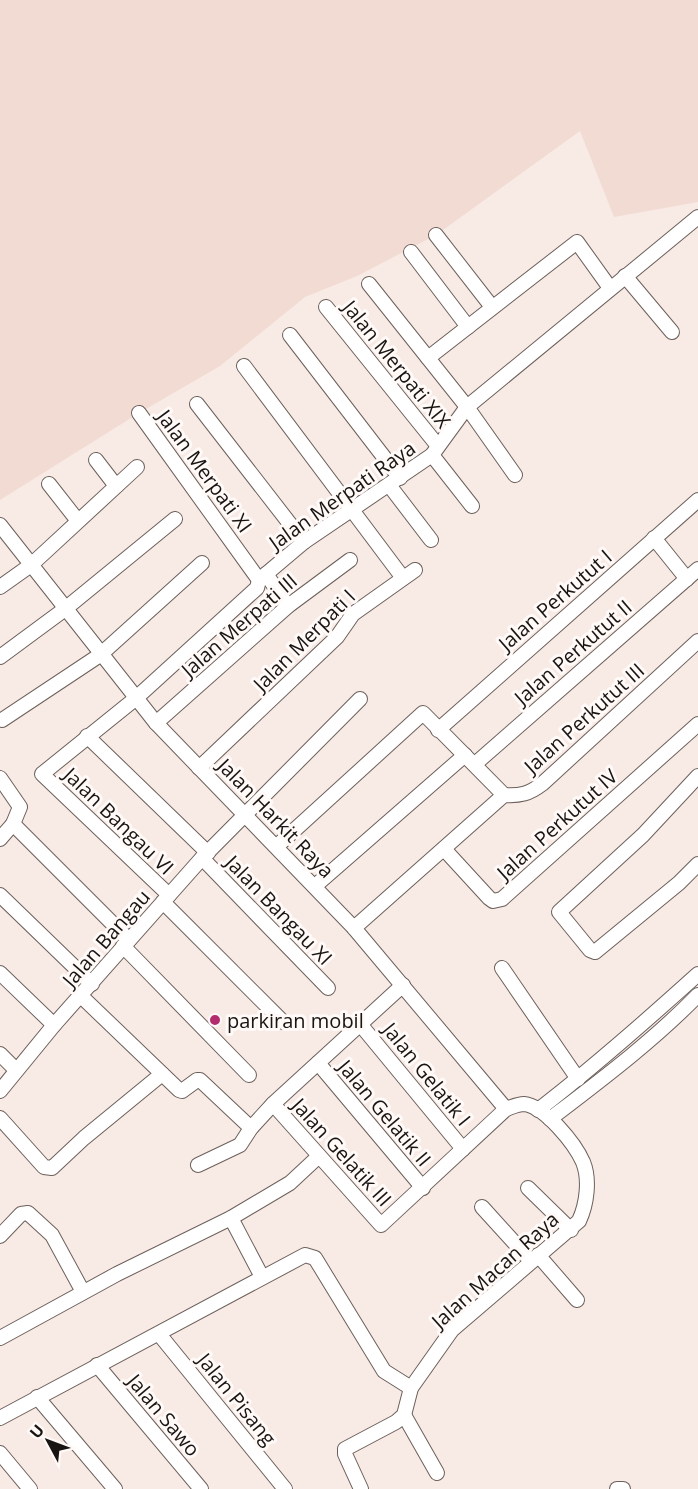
<svg xmlns="http://www.w3.org/2000/svg" width="698" height="1489" viewBox="0 0 698 1489" font-family="'Open Sans',sans-serif">
<style>
.built{fill:#f2dbd3}
.lines{fill:none;stroke-linecap:round;stroke-linejoin:round}
.minor-casing{stroke:#6c605b;stroke-width:16}
.minor{stroke:#fff;stroke-width:14}
.poi-dot{fill:#b32c6e;stroke:#fff9f7;stroke-width:2}
.labels{text-anchor:middle;dominant-baseline:central;stroke-width:6;stroke-linejoin:round;paint-order:stroke}
.street-label{font-size:20px;fill:#181412;stroke:#fff9f7}
.poi-label{font-size:20px;fill:#181412;stroke:#fff9f7;text-anchor:start}
</style>
<rect width="100%" height="100%" fill="#f8eae5"/>
<path class="built" d="M0,0H698V202L614,217L580,131L436,235L357,276L305,297L220,366L139,413L0,500Z"/>
<g class="lines">
<g class="minor-casing">
<g id="minor">
<path d="M436,235L492,307"/>
<path d="M411,252L468,327"/>
<path d="M625,276L672,332"/>
<path d="M369,284L467,407L515,475"/>
<path d="M326,307L438,446"/>
<path d="M290,335L400,478"/>
<path d="M428,358L577,242L610,288"/>
<path d="M244,366L403,578"/>
<path d="M197,404L304,542"/>
<path d="M139,413L259,580"/>
<path d="M432,455L472,506"/>
<path d="M96,460L116,486"/>
<path d="M49,484L78,521"/>
<path d="M389,485L431,540"/>
<path d="M0,525L156,723L354,928L506,1109C512,1107 518,1104 524,1104C545,1106 575,1144 583,1162C590,1179 587,1204 579,1221L452,1330L411,1388L404,1415L396,1422L345,1449V1454L361,1489"/>
<path d="M654,538L687,579"/>
<path d="M266,574L288,606"/>
<path d="M0,587L31,565L137,467"/>
<path d="M0,657L65,609L175,519"/>
<path d="M2,720L100,655L202,563"/>
<path d="M156,723L288,606L350,560"/>
<path d="M438,730L698,500"/>
<path d="M87,736L208,853"/>
<path d="M475,764L698,569"/>
<path d="M199,768L337,637L353,614L415,570"/>
<path d="M698,776L643,835L559,912L590,950L595,952L679,883L698,864"/>
<path d="M0,778L20,807L13,824L0,839"/>
<path d="M13,824L129,940"/>
<path d="M277,846L423,713L504,795"/>
<path d="M444,849L489,898L493,901L502,899L698,724"/>
<path d="M202,858L328,988"/>
<path d="M315,886L465,755"/>
<path d="M0,895L92,984"/>
<path d="M169,895L42,774L135,699L257,588L259,580L304,542L432,455L467,407L698,217"/>
<path d="M163,902L283,1022"/>
<path d="M354,928L504,795C520,796 529,794 542,784L698,641"/>
<path d="M123,946L249,1075"/>
<path d="M502,968L578,1079"/>
<path d="M0,973L54,1025"/>
<path d="M81,996L179,1090L182,1091L197,1080H200L251,1128"/>
<path d="M360,1024L463,1149"/>
<path d="M0,1054L16,1070"/>
<path d="M318,1063L423,1188"/>
<path d="M0,1091L54,1025L202,858L360,699"/>
<path d="M273,1104L381,1225L506,1109"/>
<path d="M538,1110C594,1067 646,1021 698,974"/>
<path d="M0,1118L44,1167L52,1168L84,1138L162,1074"/>
<path d="M550,1119C601,1080 653,1041 698,995"/>
<path d="M198,1165L240,1145L251,1128L273,1104L403,985"/>
<path d="M528,1188L571,1230"/>
<path d="M482,1207L531,1261"/>
<path d="M231,1218L262,1277"/>
<path d="M0,1236L21,1214L28,1213L52,1235L83,1292"/>
<path d="M538,1255L577,1300"/>
<path d="M159,1334L285,1489"/>
<path d="M0,1338L117,1274L231,1218L290,1183L319,1156"/>
<path d="M97,1365L201,1489"/>
<path d="M37,1397L115,1489"/>
<path d="M404,1415L437,1473"/>
<path d="M0,1418L305,1255L315,1258L384,1371L411,1388"/>
<path d="M0,1453L30,1489"/>
<path d="M617,1489H623"/>
</g>
</g>
<use href="#minor" class="minor"/>
</g>
<circle class="poi-dot" cx="215" cy="1020" r="6"/>
<g class="labels">
<g class="street-label">
<text transform="translate(397 364) rotate(51)">Jalan Merpati XIX</text>
<text transform="translate(205 471) rotate(54)">Jalan Merpati XI</text>
<text transform="translate(342 495) rotate(-35)">Jalan Merpati Raya</text>
<text transform="translate(555 600) rotate(-41)">Jalan Perkutut I</text>
<text transform="translate(239 625) rotate(-41)">Jalan Merpati III</text>
<text transform="translate(304 640) rotate(-45)">Jalan Merpati I</text>
<text transform="translate(573 652) rotate(-41)">Jalan Perkutut II</text>
<text transform="translate(584 718) rotate(-42)">Jalan Perkutut III</text>
<text transform="translate(276 818) rotate(46)">Jalan Harkit Raya</text>
<text transform="translate(119 821) rotate(44)">Jalan Bangau VI</text>
<text transform="translate(557 824) rotate(-42)">Jalan Perkutut IV</text>
<text transform="translate(279 910) rotate(46)">Jalan Bangau XI</text>
<text transform="translate(106 938) rotate(-49)">Jalan Bangau</text>
<text transform="translate(427 1074) rotate(51)">Jalan Gelatik I</text>
<text transform="translate(385 1113) rotate(50)">Jalan Gelatik II</text>
<text transform="translate(342 1152) rotate(48)">Jalan Gelatik III</text>
<text transform="translate(495 1270) rotate(-42)">Jalan Macan Raya</text>
<text transform="translate(237 1399) rotate(51)">Jalan Pisang</text>
<text transform="translate(164 1415) rotate(50)">Jalan Sawo</text>
</g>
<g class="poi-label">
<text x="227" y="1020">parkiran mobil</text>
</g>
</g>
<g transform="translate(48 1441) rotate(311)" stroke="#fff9f7" stroke-width="4.5" paint-order="stroke">
<path d="M0-4.5L10 22L0 15L-10 22Z" fill="#181412"/>
<text y="-9" font-size="16" font-weight="bold" text-anchor="middle" fill="#181412">U</text>
</g>
</svg>
